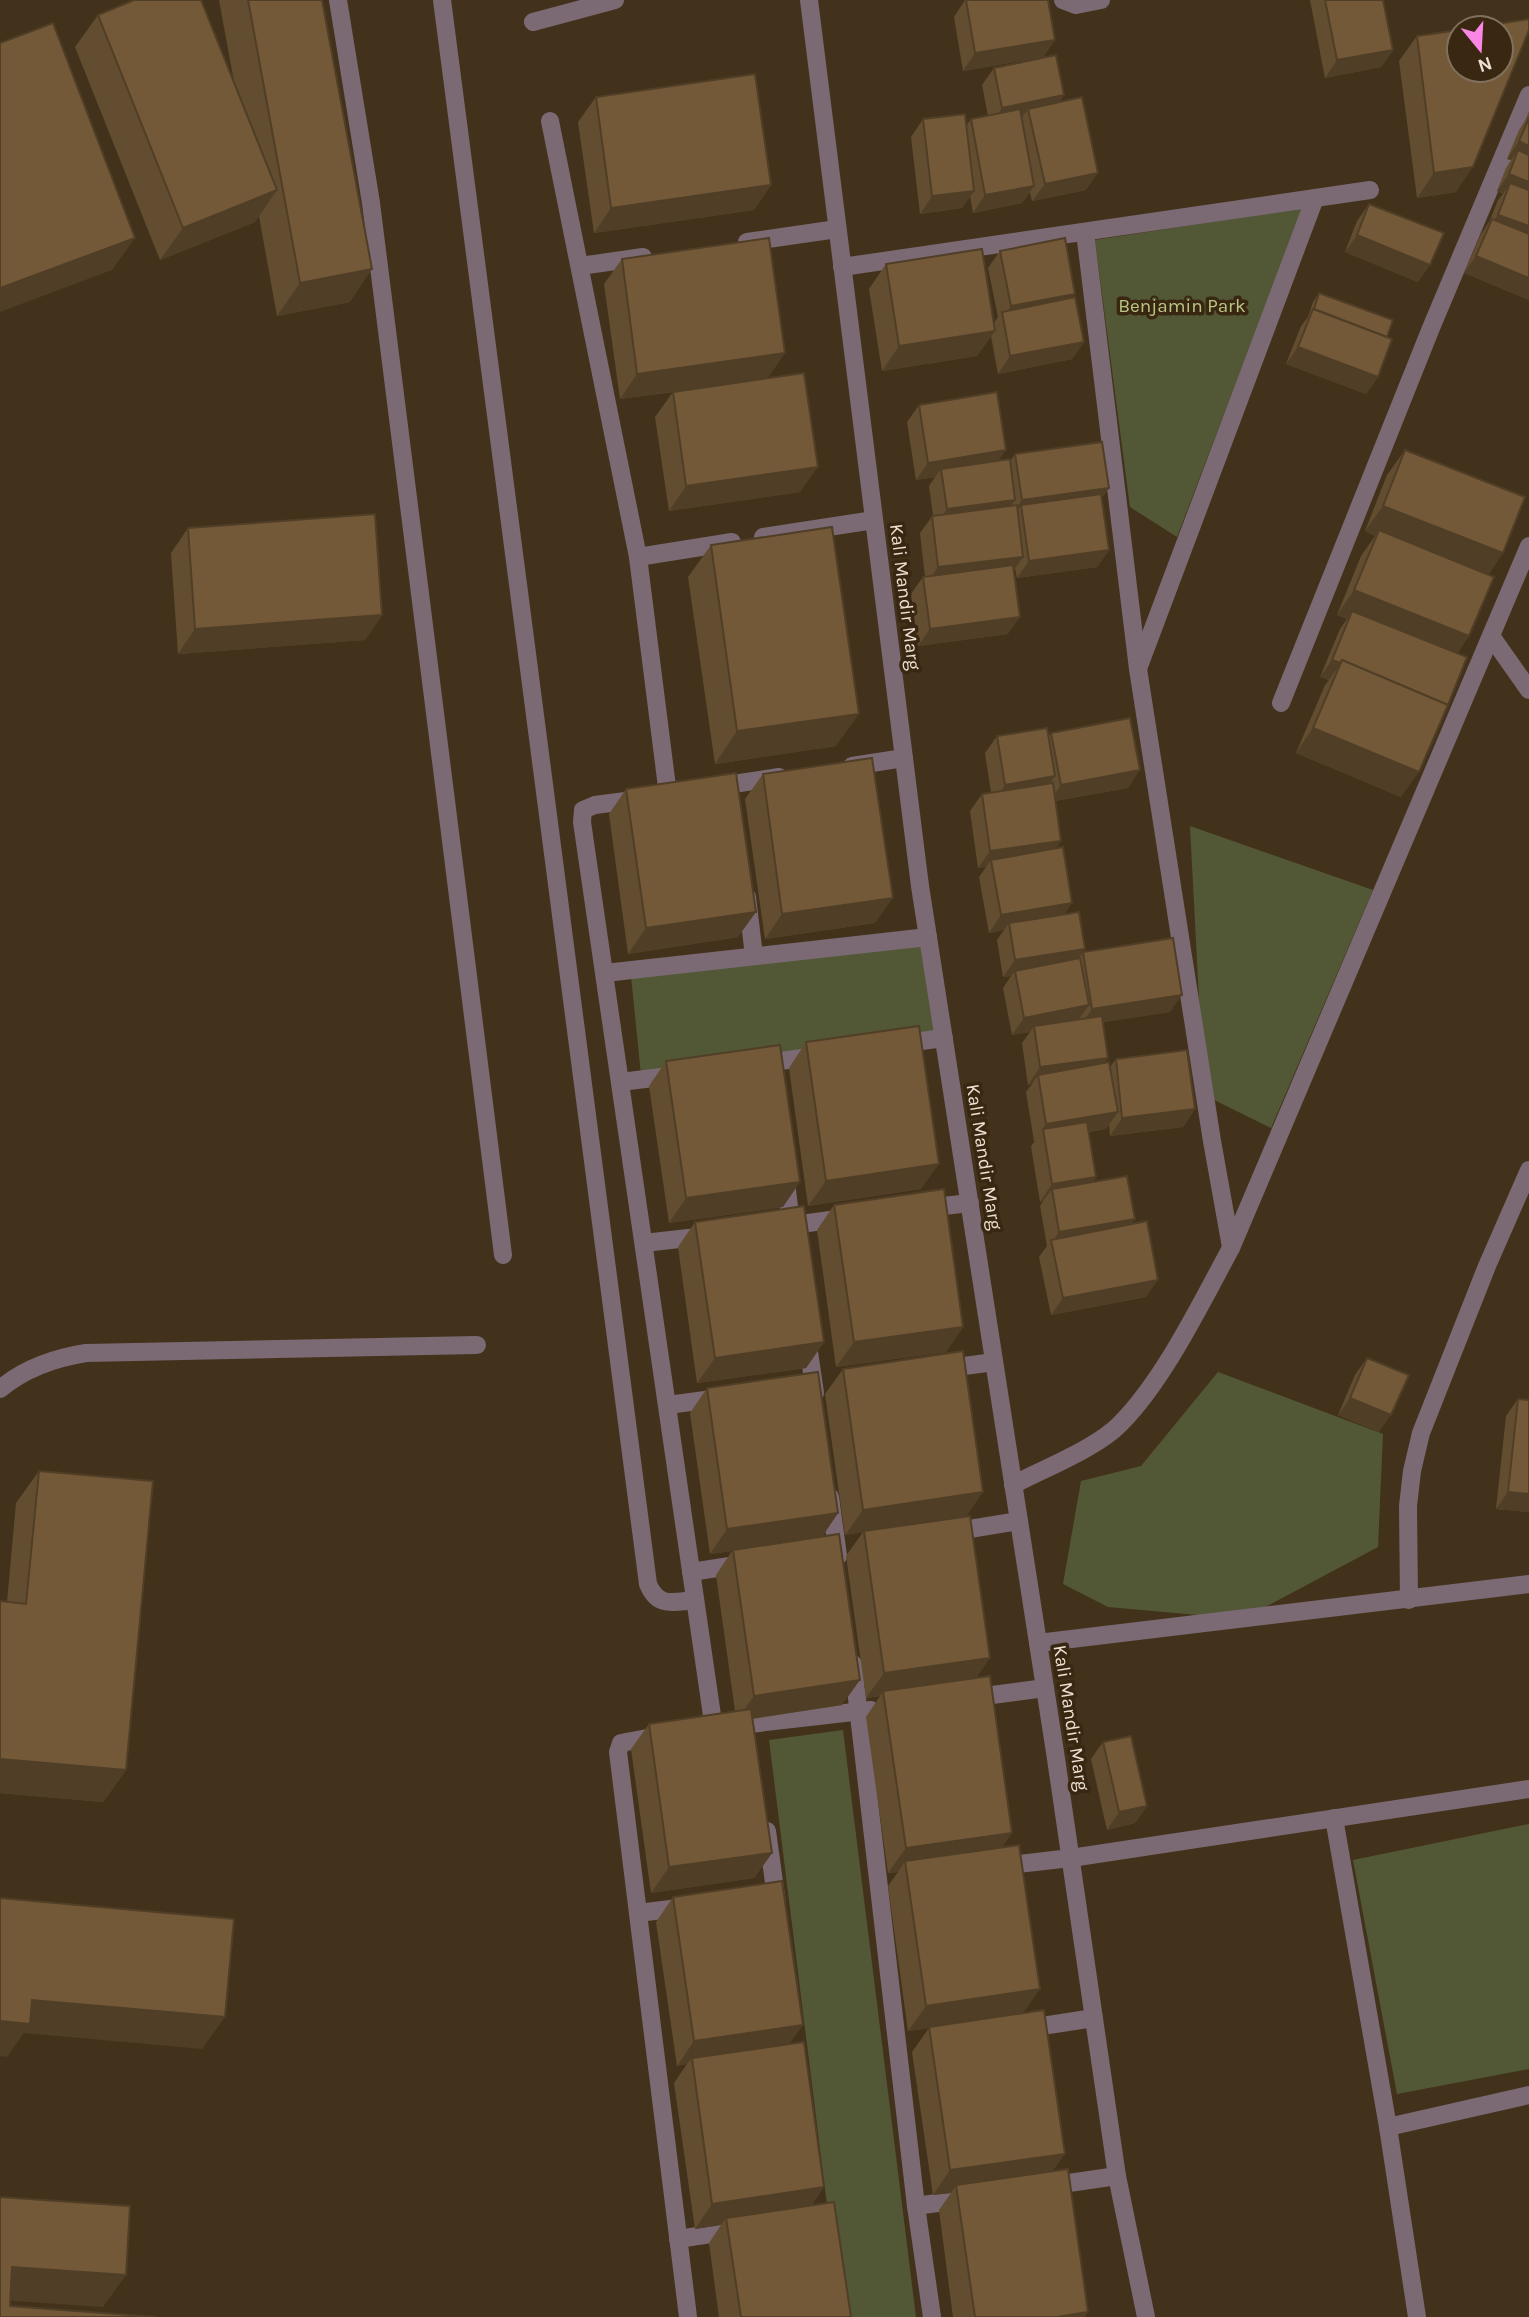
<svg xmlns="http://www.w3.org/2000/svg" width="1529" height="2317" viewBox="0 0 1529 2317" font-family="Karla,sans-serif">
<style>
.green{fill:#525836}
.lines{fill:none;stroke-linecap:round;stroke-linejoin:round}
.minor{stroke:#7b6a74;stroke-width:18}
.wall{fill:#634d30}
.shaded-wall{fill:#503e27}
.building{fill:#735938;stroke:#503e27;stroke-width:2}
.labels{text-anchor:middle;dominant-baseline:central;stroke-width:7;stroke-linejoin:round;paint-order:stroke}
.park-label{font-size:19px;fill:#bac685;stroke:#392711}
.street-label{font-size:19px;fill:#ebe0d2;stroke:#392711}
</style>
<rect width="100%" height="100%" fill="#43321b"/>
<g class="green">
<path d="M1303,208L1177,537L1130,507L1095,240Z"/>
<path d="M1190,826L1373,890L1271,1128L1204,1095Z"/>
<path d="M923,943L939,1033L641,1075L631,976Z"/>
<path d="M1218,1372L1383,1434L1378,1547L1243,1619L1108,1607L1063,1584L1081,1481L1141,1466Z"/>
<path d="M843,1730L916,2317H841L769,1740Z"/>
<path d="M1529,1824V2069L1397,2094L1353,1860Z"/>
</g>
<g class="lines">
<g class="minor">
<path d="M338,0L371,203L503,1255"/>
<path d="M442,0L648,1584C658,1608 673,1602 695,1600"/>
<path d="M809,0L920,886L1055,1752L1117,2176L1146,2317"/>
<path d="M1063,0L1076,5L1101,0"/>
<path d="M533,22L615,0"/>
<path d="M550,121L638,557L668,795"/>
<path d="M1085,232L1138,669L1212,1141L1231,1247"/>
<path d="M747,242L837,229"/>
<path d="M580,266L643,257"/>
<path d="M842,267L1370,190"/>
<path d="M763,537L874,520"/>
<path d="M638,557L732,542"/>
<path d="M1491,636L1529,690"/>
<path d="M1139,666L1315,198"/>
<path d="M1281,703L1431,328L1529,95"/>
<path d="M852,766L904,758"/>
<path d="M713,787L779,777"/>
<path d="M641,799L595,805L583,810L582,822L714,1729"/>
<path d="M747,897L754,956"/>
<path d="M605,973L928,937"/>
<path d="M899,1044L944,1038"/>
<path d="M760,1064L816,1056"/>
<path d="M621,1082L677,1075"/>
<path d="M785,1175L792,1230"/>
<path d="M925,1208L970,1203"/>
<path d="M786,1226L845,1218"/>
<path d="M644,1243L706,1236"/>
<path d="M807,1338L815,1393"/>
<path d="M942,1369L994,1362"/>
<path d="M0,1389C25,1368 54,1358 86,1353L477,1345"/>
<path d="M668,1405L720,1398"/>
<path d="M1013,1485C1043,1469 1097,1448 1120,1424C1164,1380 1201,1303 1231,1248L1529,546"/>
<path d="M830,1497L838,1556"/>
<path d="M951,1532L1019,1521"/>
<path d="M691,1572L743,1564"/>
<path d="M1409,1600L1408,1506L1412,1471L1421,1433L1487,1266L1529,1170"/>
<path d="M1038,1643L1529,1584"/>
<path d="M853,1664L916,2206L932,2317"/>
<path d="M969,1698L1045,1688"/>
<path d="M732,1726L871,1710"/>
<path d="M663,1735L621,1743L618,1752L688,2317"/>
<path d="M1334,1818L1388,2127L1417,2317"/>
<path d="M767,1831L777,1904"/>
<path d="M1000,1866L1071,1858L1529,1789"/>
<path d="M638,1913L687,1907"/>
<path d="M1023,2029L1094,2018"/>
<path d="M1388,2127L1529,2095"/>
<path d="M1048,2186L1117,2176"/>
<path d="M916,2206L965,2199"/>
<path d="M678,2239L737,2230"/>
</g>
</g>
<g class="wall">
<path d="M219,0H322L350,302L277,316L259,216L255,222L160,260L75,47L98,15L234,82Z"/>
<path d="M965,0L1055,40L1043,57L963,71L954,17Z"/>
<path d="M1310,0H1383L1393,50L1381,67L1325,78Z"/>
<path d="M1417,36L1456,192L1417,198L1399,61Z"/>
<path d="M994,68L1064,95L1059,102L1086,190L1032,201L1030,192L1022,203L973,213L970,196L962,208L920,214L911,137L923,119L966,126L971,119L988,116L982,85Z"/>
<path d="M596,97L771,185L754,210L594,233L578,122Z"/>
<path d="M1529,111V300L1464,273L1480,236L1490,220L1498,200L1503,194L1497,191L1506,168L1511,160L1507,159L1519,130L1525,121Z"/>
<path d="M1369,204L1418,282L1345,252L1357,221Z"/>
<path d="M1000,251L1072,298L1084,342L1072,359L998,374L991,336L977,356L882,371L869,289L886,264L994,323L998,317L988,268Z"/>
<path d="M622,259L768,378L800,492L669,511L655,417L673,392L620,399L604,284Z"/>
<path d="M1319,293L1386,337L1378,377L1366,394L1286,364L1301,326L1308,317L1313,302Z"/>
<path d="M919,405L999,461L1010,462L1015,454L1109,488L1101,499L1109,550L1097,567L1017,578L1015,568L1014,569L1008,634L918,646L911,594L923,577H925L920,533L933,515L929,486L935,477L916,480L907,422Z"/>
<path d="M1405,450L1488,575L1401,797L1296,753L1325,685L1329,680L1320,677L1340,629L1347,619L1337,615L1361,556L1375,536L1365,531L1387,475Z"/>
<path d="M188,528L382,615L365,640L178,654L171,553Z"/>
<path d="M711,545L836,746L715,764L688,577Z"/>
<path d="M1051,733L1128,788L1055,801L1061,841L1056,848L1072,903L1064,914L1085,949L1078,958L1083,952L1170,1012L1103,1022L1104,1063L1110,1067L1116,1059L1195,1109L1183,1127L1110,1136L1109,1124L1106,1129L1089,1132L1096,1177L1093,1182L1131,1224L1146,1297L1051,1315L1039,1257L1047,1246L1040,1206L1043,1201L1040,1202L1031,1146L1035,1141H1034L1026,1092L1032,1084L1028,1085L1022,1043L1030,1032L1012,1035L1003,988L1011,976L1003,977L997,940L1004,930L989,933L979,877L986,867L978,868L970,811L982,794L991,792L985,753L997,736L1048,737Z"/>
<path d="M763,774L875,923L765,939L745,799Z"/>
<path d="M626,789L738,937L628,954L609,814Z"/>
<path d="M806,1042L921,1189L808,1206L789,1068Z"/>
<path d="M666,1061L783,1207L669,1223L649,1086Z"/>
<path d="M834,1205L963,1327L946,1352L836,1367L817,1230Z"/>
<path d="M695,1222L824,1342L806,1368L697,1383L678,1247Z"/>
<path d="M1367,1358L1379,1432L1338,1415L1355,1375Z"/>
<path d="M843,1369L966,1516L976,1678L1002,1847L1023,2013L1053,2171L1085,2317H953L939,2210L951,2193L933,2195L912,2052L929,2028L908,2031L888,1886L898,1872L888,1873L866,1717L880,1696L866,1698L846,1556L863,1532L845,1535L825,1394Z"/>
<path d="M707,1388L838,1513L822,1537L842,1705L753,1719L772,1853L754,1878L651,1893L631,1749L649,1724L735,1711L716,1575L732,1551L710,1554L690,1413Z"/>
<path d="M1518,1399L1529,1400V1512L1496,1509L1506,1416Z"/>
<path d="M39,1471L126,1770L103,1802L0,1793V1601L7,1602L16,1503Z"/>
<path d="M1103,1742L1147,1806L1135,1823L1107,1830L1091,1759Z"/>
<path d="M673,1897L789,2044L812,2205L851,2317H719L709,2243L721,2225L695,2229L674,2083L687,2064L677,2066L656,1922Z"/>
</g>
<g class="shaded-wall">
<path d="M1055,40L1043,57L963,71L975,53Z"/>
<path d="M1393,50L1381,67L1325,78L1337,60Z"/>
<path d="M1064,95L1052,112L1028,109L1021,119L990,125L1002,108Z"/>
<path d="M1519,141L1529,146V168L1518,150L1511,160L1507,159Z"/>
<path d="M1473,167L1456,192L1417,198L1434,173Z"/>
<path d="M1098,173L1086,190L1032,201L1045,184Z"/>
<path d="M1509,174L1529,182V204L1510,183L1503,194L1497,191Z"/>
<path d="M771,185L754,210L594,233L611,208Z"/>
<path d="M1034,186L1022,203L973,213L985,195Z"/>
<path d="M277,190L255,222L160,260L183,228Z"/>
<path d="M974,191L962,208L920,214L932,196Z"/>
<path d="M1498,215L1529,226V248L1486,232Z"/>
<path d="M1357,235L1430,265L1418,282L1345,252Z"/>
<path d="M135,238L112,270L0,312V288Z"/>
<path d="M1476,256L1529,278V300L1464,273Z"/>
<path d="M372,269L350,302L277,316L300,283Z"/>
<path d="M1075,294L1063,311L1003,318L1011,306Z"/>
<path d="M995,331L977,356L882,371L899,346Z"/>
<path d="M1084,342L1072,359L998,374L1010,356Z"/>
<path d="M1298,347L1378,377L1366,394L1286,364Z"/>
<path d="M785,353L768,378L620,399L637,374Z"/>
<path d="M1006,450L994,467L941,469L935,477L916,480L928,463Z"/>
<path d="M818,467L800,492L669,511L686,486Z"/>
<path d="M1109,488L1096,506L1021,505L1013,517H1010L1022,500Z"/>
<path d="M1015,500L1003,517L935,527L947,509Z"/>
<path d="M1383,506L1503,553L1486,579L1379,530L1375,536L1365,531Z"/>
<path d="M1109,550L1097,567L1017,578L1029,561Z"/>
<path d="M1023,557L1011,574L926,584L938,567Z"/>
<path d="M1354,590L1469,636L1452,662L1352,611L1347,619L1337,615Z"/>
<path d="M382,615L365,640L178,654L195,629Z"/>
<path d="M1020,617L1008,634L918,646L930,629Z"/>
<path d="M1332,660L1341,663L1329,680L1320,677Z"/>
<path d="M859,714L836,746L715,764L737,731Z"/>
<path d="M1313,728L1419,772L1401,797L1296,753Z"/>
<path d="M1140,770L1128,788L1049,802L1061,785Z"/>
<path d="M1055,776L1043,794L993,802L1005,785Z"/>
<path d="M1061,841L1049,858L991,860L986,867L978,868L990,851Z"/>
<path d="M893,898L875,923L765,939L782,914Z"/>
<path d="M1072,903L1060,920L1009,923L1004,930L989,933L1001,915Z"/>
<path d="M756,912L738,937L628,954L646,928Z"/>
<path d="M1085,949L1073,966L1015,971L1011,976L1003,977L1015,960Z"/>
<path d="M1182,995L1170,1012L1080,1026L1092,1009Z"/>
<path d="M1089,1005L1077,1022L1034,1026L1030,1032L1012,1035L1024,1018Z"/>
<path d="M1108,1058L1096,1075H1038L1032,1084L1028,1085L1040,1067Z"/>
<path d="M1195,1109L1183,1127L1110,1136L1122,1118Z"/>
<path d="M1118,1112L1106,1129L1045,1139L1043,1129L1034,1141L1046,1124Z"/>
<path d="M939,1164L921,1189L808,1206L826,1181Z"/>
<path d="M1096,1177L1084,1194L1052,1189L1043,1201L1040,1202L1052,1184Z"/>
<path d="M800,1182L783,1207L669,1223L686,1198Z"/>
<path d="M1135,1219L1123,1236L1052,1243L1059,1232Z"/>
<path d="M1158,1280L1146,1297L1051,1315L1063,1298Z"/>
<path d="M963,1327L946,1352L836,1367L854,1342Z"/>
<path d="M824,1342L806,1368L697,1383L715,1358Z"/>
<path d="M1350,1398L1391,1415L1379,1432L1338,1415Z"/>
<path d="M983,1492L966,1517L845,1535L863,1510Z"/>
<path d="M1508,1492L1529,1494V1512L1496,1509Z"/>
<path d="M838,1513L821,1538L710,1554L727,1529Z"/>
<path d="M990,1658L973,1683L883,1691L880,1696L866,1698L884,1673Z"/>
<path d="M860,1680L842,1705L736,1721L754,1696Z"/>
<path d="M0,1759L126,1770L103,1802L0,1793Z"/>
<path d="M1147,1806L1135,1823L1107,1830L1119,1812Z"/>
<path d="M1012,1833L995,1858L905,1861L898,1872L888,1873L906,1848Z"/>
<path d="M772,1853L754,1878L651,1893L669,1867Z"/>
<path d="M1040,1989L1022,2015L908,2031L926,2006Z"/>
<path d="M32,2000L225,2017L202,2049L24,2033L7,2057L0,2056V2021Z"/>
<path d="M803,2025L785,2050L692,2058L687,2064L677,2066L694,2041Z"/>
<path d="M1065,2154L1047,2179L956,2185L951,2193L933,2195L950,2170Z"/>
<path d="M824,2187L807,2213L726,2218L721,2225L695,2229L712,2204Z"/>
<path d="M12,2267L126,2275L103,2307L0,2300Z"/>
<path d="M1088,2312L1085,2317H1057Z"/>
</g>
<g class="building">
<path d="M134,0H201L277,190L183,228L98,15Z"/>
<path d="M248,0H322L372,269L300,283Z"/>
<path d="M966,0H1048L1055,40L975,53Z"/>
<path d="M1325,0H1383L1393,50L1337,60Z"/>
<path d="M1529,19V30L1473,167L1434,173L1417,36L1459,30V70H1501V28H1471Z"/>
<path d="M53,23L135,238L0,288V43Z"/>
<path d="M1056,55L1064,95L1002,108L994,68Z"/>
<path d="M755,74L771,185L611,208L596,97Z"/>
<path d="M1082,97L1098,173L1045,184L1028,109Z"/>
<path d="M1020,109L1034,186L985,195L971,119Z"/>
<path d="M965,114L974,191L932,196L923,119Z"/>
<path d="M1529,118V146L1519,141Z"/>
<path d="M1518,150L1529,155V182L1509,174Z"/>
<path d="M1510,183L1529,190V226L1498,215Z"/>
<path d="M1369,204L1444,233L1430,265L1357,235Z"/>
<path d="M1492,219L1529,234V278L1476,256Z"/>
<path d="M769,238L785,353L637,374L622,259Z"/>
<path d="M1065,238L1075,294L1011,306L1000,251Z"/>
<path d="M982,249L995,331L899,346L886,264Z"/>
<path d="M1319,293L1393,320L1387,337L1314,309Z"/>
<path d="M1075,297L1084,342L1010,356L1002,312Z"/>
<path d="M1313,309L1392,339L1378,377L1298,347Z"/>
<path d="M804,373L818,467L686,486L673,392Z"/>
<path d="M997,392L1006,450L928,463L919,405Z"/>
<path d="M1102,442L1109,488L1022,500L1015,454Z"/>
<path d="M1405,450L1525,497L1503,553L1383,506Z"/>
<path d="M1010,459L1015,500L947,509L941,469Z"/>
<path d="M1101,494L1109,550L1029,561L1021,505Z"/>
<path d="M1017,505L1023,557L938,567L932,516Z"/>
<path d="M375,514L382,615L195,629L188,528Z"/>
<path d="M832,527L859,714L737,731L711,545Z"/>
<path d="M1379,530L1494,577L1469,636L1354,590Z"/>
<path d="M1013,565L1020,617L930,629L923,577Z"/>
<path d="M1352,611L1467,657L1448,705L1342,660L1341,663L1332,660Z"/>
<path d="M1342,660L1448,705L1419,772L1313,728Z"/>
<path d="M1130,718L1140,770L1061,785L1051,733Z"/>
<path d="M1047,728L1055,776L1005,785L997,736Z"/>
<path d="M872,758L893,898L782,914L763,774Z"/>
<path d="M736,773L756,912L646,928L626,789Z"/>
<path d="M1053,783L1061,841L990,851L982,794Z"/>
<path d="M1063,847L1072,903L1001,915L991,860Z"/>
<path d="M1079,912L1085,949L1015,960L1009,923Z"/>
<path d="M1173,938L1182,995L1092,1009L1083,952Z"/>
<path d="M1080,958L1089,1005L1024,1018L1015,971Z"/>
<path d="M1102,1016L1108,1058L1040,1067L1034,1026Z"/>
<path d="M919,1026L939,1164L826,1181L806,1042Z"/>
<path d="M780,1045L800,1182L686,1198L666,1061Z"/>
<path d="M1187,1050L1195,1109L1122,1118L1116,1059Z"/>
<path d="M1109,1062L1118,1112L1046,1124L1038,1075Z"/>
<path d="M1087,1122L1096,1177L1052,1184L1043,1129Z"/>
<path d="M1127,1176L1135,1219L1059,1232L1052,1189Z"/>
<path d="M944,1189L963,1327L854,1342L834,1205Z"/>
<path d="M804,1206L824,1342L715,1358L695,1222Z"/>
<path d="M1147,1221L1158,1280L1063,1298L1051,1240Z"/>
<path d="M963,1351L983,1492L863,1510L843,1369Z"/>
<path d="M1367,1358L1409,1375L1391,1415L1350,1398Z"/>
<path d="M818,1372L838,1513L727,1529L707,1388Z"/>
<path d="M1518,1399L1529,1400V1494L1508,1492Z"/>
<path d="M39,1471L153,1481L126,1770L0,1759V1601L26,1604Z"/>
<path d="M970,1516L990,1658L884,1673L864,1531Z"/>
<path d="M839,1534L860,1680L754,1696L733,1550Z"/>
<path d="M990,1676L1012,1833L906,1848L883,1691Z"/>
<path d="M751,1709L772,1853L669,1867L649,1724Z"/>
<path d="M1131,1736L1147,1806L1119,1812L1103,1742Z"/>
<path d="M1019,1845L1040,1989L926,2006L905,1861Z"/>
<path d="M782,1881L803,2025L694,2041L673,1897Z"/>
<path d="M0,1898L234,1919L225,2017L32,2000L30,2024L0,2021Z"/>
<path d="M1044,2010L1065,2154L950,2170L929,2027Z"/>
<path d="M804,2042L824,2187L712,2204L692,2058Z"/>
<path d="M1068,2169L1088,2312L1057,2317H975L956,2185Z"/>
<path d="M0,2197L130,2206L126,2275L12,2267L10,2306L156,2317H0Z"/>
<path d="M834,2202L851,2317H741L726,2218Z"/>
</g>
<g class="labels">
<g class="park-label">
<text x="1182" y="306">Benjamin Park</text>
</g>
<g class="street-label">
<text transform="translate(905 597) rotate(83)">Kali Mandir Marg</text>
<text transform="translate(984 1157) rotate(81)">Kali Mandir Marg</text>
<text transform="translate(1071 1718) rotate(81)">Kali Mandir Marg</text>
</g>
</g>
<g transform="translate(1480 49) rotate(162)"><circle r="33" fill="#392711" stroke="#80715e" stroke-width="2"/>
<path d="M0-5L12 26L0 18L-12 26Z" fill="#fb87e5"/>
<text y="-10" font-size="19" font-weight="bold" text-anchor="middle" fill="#ebe0d2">N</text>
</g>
</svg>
